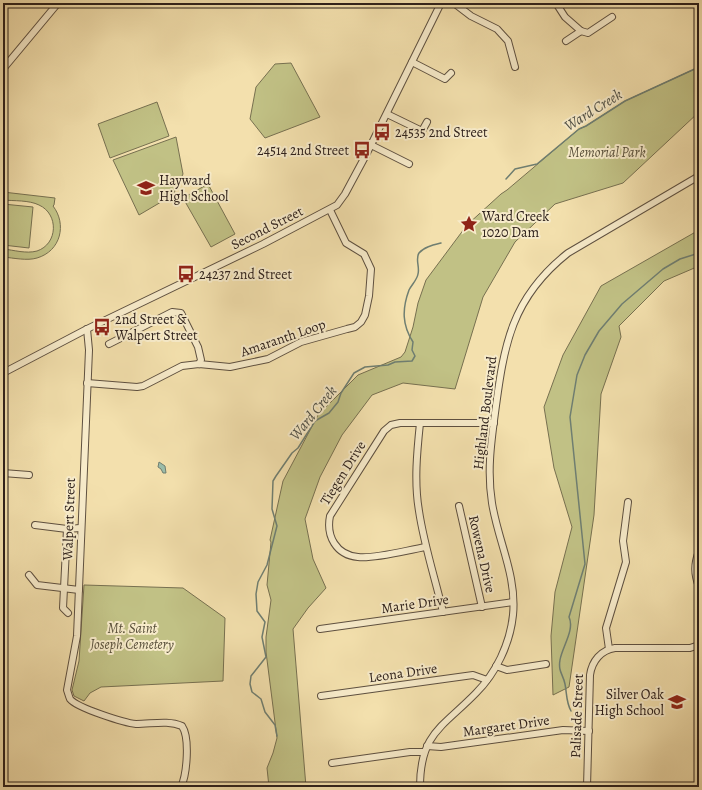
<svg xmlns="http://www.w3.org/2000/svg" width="702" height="790" viewBox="0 0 702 790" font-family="Alegreya,serif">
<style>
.green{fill:#c1c185;stroke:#777050}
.water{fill:#9bbdaa;stroke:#6f7e71}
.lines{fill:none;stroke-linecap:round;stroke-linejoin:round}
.stream{stroke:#6f7e71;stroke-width:1.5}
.minor-casing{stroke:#5e5040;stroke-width:8}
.minor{stroke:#f7ebca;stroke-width:6}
.labels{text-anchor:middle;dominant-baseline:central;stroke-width:4;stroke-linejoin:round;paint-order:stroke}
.poi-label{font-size:14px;fill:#2d201b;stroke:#f7ebca;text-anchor:start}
.park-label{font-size:14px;font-style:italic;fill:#59503b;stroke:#f7ebca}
.street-label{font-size:14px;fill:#2d201b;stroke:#f7ebca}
.water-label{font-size:15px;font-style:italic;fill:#4e4f46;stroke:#f7ebca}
</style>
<rect width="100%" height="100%" fill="#f3e0ad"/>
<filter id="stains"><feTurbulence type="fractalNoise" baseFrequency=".005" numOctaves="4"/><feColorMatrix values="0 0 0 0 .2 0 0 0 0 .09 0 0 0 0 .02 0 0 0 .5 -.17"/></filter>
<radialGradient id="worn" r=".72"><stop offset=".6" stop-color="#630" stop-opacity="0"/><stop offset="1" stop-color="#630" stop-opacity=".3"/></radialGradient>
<g class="green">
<path d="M291,63L320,117L265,138L250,119L256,87L275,64Z"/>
<path d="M699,67V112L623,183L555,204L515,242L483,297L455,389L403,383L372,395L342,435L320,477L305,519L313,559L326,588L308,608L293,629L306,787H269L267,768L273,753L277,738L266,652V637L271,600L267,585L271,542L270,540L283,481L318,415L358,375L401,357L405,352L413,327L418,303L426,280L467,225L501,194L507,190L579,129L586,126L625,101Z"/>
<path d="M157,102L169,136L110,158L98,124Z"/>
<path d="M176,137L183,174L173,195L139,215L113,160Z"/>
<path d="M208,184L235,234L211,247L183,198Z"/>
<path d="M3,192L55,198L54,205L53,206C67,224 61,251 37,258C27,261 14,258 3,257V249C14,250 26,254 37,251C58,244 59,214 39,205C29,200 14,201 3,200Z"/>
<path d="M3,204L33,207L29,248L3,245Z"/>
<path d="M699,230V266L664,281L619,326L621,337L601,394L594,515L569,687L553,695L551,636L555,592L572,527L554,468L544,407L563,355L601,286Z"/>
<path d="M84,585L183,588L225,618L223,681L101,687L90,693L84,701L74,696L72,690L79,661Z"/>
</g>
<path class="water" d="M159,462L165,466L166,473H163L161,469L158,467Z"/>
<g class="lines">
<g class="stream">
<path d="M506,179L515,169L537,164L579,129L586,126L625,101L699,67"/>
<path d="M571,711C566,702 567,694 565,684C563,674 558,672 560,660C562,647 575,630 569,617L585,564L570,417L577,375L585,355L599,331L622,304L663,269L680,259L699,253"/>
<path d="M277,736L275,725L265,712L261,699L252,692L250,684L251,676L266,657L262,637L265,622L257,611L256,594L258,582L267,565L277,526L272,509L273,481L276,476L292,453L298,448L315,421L329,413L338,402L341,393L354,373L365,367L388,365L395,362L412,361L415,356L412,350L413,342C402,325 402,309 409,290C412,284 417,280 418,274C420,267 415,259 419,253C424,247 433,245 441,243"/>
</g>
<g class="minor-casing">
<g id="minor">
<path d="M454,3L471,16L497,29L508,41L515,67"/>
<path d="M556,3L565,17L581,31"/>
<path d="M566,41L581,31L588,33L612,17"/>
<path d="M412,62L445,79L451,73"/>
<path d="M3,69L58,3"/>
<path d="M387,114L422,131L427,122"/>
<path d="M371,145L409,164"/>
<path d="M87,329L89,350L77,636L67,690C68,693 69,697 70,699C77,708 125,723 136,724C152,724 168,720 182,726C190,738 187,774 181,787"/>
<path d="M109,344L172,312L181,313L198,347L201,360L199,364"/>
<path d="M3,373L87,329L263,244L337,205L345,194L367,153L441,3"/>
<path d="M87,383L137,387L143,386L182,366L199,364L230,367L268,359L301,342L347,329L355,327L361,322L365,315L369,296L371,269L364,254L346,243L330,210"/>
<path d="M420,423C417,452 414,482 419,511C424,545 435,578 443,612"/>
<path d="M3,473L29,475"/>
<path d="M459,506L482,607"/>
<path d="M35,525L67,529L80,528"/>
<path d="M67,529L63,608L68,613"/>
<path d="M426,547C407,550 376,559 358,557C336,555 326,536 330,516L384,431L391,425L400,423H494"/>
<path d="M699,551C694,564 694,574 699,587"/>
<path d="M29,575L37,585L79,590"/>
<path d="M320,629L513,602"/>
<path d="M609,649L606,628L626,562L623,541L628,502"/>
<path d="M496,666L507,670L546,664"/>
<path d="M321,696L473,675L487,680"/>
<path d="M427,746L441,747L563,730L589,731"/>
<path d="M332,763L410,752H424"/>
<path d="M420,787C420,733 443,727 476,693C496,673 510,644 513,615C517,576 498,541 492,503C487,472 491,443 495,413C504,345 511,298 568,253L699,176"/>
<path d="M587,787L590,675C592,661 601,650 615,648H690L699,645"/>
</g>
</g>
<use href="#minor" class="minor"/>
</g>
<defs>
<g id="bus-bare" transform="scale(1.38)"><path d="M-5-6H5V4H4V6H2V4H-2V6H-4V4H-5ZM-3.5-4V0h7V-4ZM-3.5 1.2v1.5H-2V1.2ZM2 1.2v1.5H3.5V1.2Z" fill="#8f2418" stroke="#f7ebca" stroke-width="2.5" paint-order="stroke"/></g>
<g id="school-bare" transform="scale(1.38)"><path d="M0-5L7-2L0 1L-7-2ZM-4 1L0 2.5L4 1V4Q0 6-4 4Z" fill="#8f2418" stroke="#f7ebca" stroke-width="2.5" paint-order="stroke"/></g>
<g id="sight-bare" transform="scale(1.38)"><path d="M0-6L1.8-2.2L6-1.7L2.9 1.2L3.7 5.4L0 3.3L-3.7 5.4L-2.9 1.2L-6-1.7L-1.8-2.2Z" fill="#8f2418" stroke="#f7ebca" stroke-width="2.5" paint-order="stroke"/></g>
</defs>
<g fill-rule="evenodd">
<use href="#bus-bare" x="382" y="132"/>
<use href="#bus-bare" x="362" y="150"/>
<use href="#school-bare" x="146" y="188"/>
<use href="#sight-bare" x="469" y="224"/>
<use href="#bus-bare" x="186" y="274"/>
<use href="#bus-bare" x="102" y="327"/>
<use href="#school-bare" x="677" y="702"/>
</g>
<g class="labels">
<g class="poi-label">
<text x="395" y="132">24535 2nd Street</text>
<text x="349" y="150" text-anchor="end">24514 2nd Street</text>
<text x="159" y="180">Hayward<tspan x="159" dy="16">High School</tspan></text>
<text x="482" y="216">Ward Creek<tspan x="482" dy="16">1020 Dam</tspan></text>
<text x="199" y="274">24237 2nd Street</text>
<text x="115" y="319">2nd Street &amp;<tspan x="115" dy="16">Walpert Street</tspan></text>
<text x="664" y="694" text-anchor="end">Silver Oak<tspan x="664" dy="16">High School</tspan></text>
</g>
<g class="park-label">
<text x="607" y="152">Memorial Park</text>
<text x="132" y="628">Mt. Saint<tspan x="132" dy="16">Joseph Cemetery</tspan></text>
</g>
<g class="street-label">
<text transform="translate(267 228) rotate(-27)">Second Street</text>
<text transform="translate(283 338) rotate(-19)">Amaranth Loop</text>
<text transform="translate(485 413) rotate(-83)">Highland Boulevard</text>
<text transform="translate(343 473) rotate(-58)">Tiegen Drive</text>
<text transform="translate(69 519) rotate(-88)">Walpert Street</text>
<text transform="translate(482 554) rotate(77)">Rowena Drive</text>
<text transform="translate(415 604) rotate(-8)">Marie Drive</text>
<text transform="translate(403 673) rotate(-8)">Leona Drive</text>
<text transform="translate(577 716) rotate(-88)">Palisade Street</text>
<text transform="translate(506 726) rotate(-8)">Margaret Drive</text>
</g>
<g class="water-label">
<text transform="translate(593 110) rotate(-32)">Ward Creek</text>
<text transform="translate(313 413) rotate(-51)">Ward Creek</text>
</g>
</g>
<rect width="702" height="790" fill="none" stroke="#f3e0ad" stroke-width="16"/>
<rect x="4" y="4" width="694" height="782" fill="none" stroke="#2d201b" stroke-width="2"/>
<rect x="8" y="8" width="686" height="774" fill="none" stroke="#2d201b"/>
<rect width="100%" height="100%" filter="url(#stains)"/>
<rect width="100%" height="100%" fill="url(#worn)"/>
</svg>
